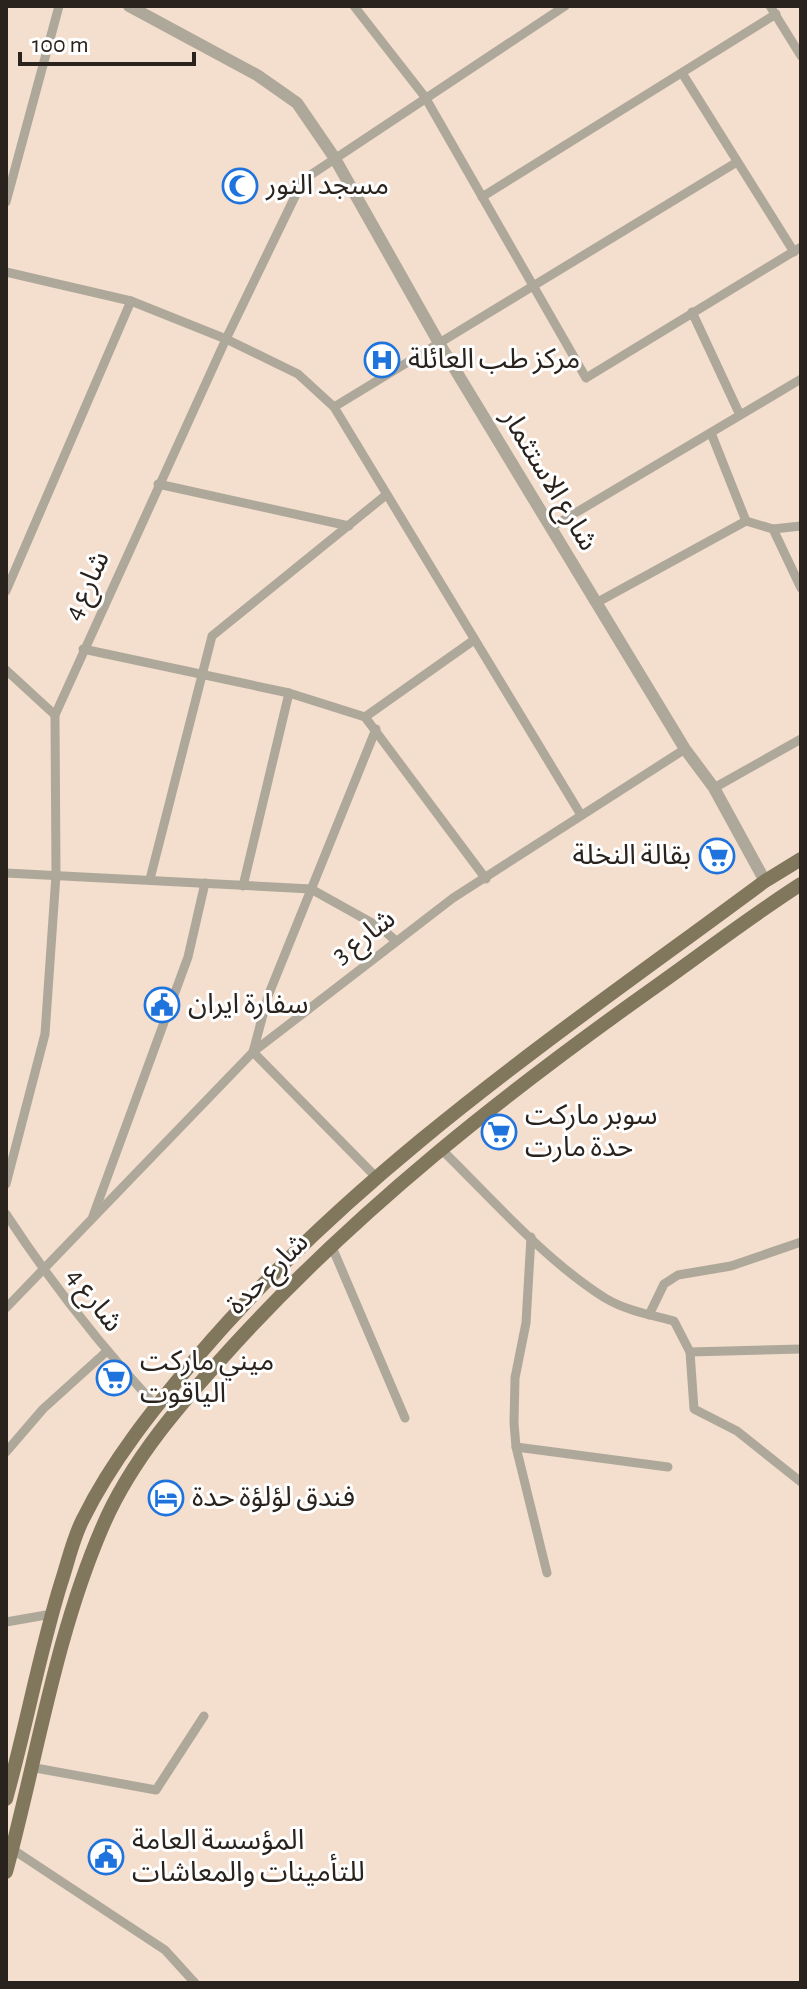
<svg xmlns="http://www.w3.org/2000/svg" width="807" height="1989" viewBox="0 0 807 1989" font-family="'Alegreya Sans','Noto Sans Arabic',sans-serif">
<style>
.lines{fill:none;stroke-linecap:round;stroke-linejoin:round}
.minor{stroke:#aea89a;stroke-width:9}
.tertiary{stroke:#aea89a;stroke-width:12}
.primary{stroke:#81775d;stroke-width:14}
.labels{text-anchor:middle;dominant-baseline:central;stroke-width:6;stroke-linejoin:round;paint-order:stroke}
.poi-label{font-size:28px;fill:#2a221c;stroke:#fff;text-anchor:start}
.street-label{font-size:28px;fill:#2a221c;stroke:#fff}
</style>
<rect width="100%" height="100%" fill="#f4decd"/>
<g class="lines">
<g class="minor">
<path d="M354,6L425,97L586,378L801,247"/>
<path d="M770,6L801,56"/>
<path d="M682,73L794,252"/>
<path d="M482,197L776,14"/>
<path d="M6,202L59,6"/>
<path d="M6,272L131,301L226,339L298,374L334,407L581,815"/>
<path d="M692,312L740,415"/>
<path d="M334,407L737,162"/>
<path d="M711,433L746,521"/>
<path d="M158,484L349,526"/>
<path d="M550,528L801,379"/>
<path d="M773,529L801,588"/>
<path d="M6,591L131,301"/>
<path d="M596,603L746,521L773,529L801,526"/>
<path d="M83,649L289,693L365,717L486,879"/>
<path d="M6,670L55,715"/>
<path d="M365,717L474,640"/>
<path d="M714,788L801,739"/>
<path d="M6,873L311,889L381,928L396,941"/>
<path d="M150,879L212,636L386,495"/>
<path d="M243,886L289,693"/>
<path d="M442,1150C492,1199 546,1261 605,1298C627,1311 651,1315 674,1321L690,1352L694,1409L737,1431L801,1482"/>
<path d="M375,1176L253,1052L268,996L376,729"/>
<path d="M6,1184L45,1034L56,875L55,715L226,339L303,180L565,6"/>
<path d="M6,1214C51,1283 101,1346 156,1406"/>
<path d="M93,1216L188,957L205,883"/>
<path d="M531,1237L526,1323L515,1378L514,1423L516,1447L547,1573"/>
<path d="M332,1247L405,1418"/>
<path d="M6,1308L253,1052L453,898L685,749"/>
<path d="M649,1315L664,1284L678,1275L731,1266L801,1242"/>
<path d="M690,1352L801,1349"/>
<path d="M516,1447L668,1467"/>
<path d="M6,1452L43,1409L106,1352"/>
<path d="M6,1622L52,1614"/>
<path d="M30,1767L156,1790L204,1716"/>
<path d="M12,1849L165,1950L195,1983"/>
</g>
<path class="tertiary" d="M129,6L257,75L297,103L334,157L439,343L685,749L714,788L765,881"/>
<g class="primary">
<path d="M6,1799C26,1728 39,1654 61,1583C68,1562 73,1538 83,1519C112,1460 155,1407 197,1357C358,1167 567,1028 765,881L801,859"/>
<path d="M6,1872C37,1758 55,1637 102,1528C131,1459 183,1401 233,1346C358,1209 504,1094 655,987C703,953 751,916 801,884"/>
</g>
</g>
<defs>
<g id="mosque-ring" transform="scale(1.8)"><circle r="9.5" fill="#fff" stroke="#1f73dd" stroke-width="1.5"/><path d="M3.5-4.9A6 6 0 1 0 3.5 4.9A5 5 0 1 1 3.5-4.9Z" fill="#1f73dd"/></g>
<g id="hospital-ring" transform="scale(1.8)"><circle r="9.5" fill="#fff" stroke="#1f73dd" stroke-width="1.5"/><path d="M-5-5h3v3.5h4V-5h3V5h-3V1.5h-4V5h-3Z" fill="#1f73dd"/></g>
<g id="supermarket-ring" transform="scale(1.8)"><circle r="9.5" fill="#fff" stroke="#1f73dd" stroke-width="1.5"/><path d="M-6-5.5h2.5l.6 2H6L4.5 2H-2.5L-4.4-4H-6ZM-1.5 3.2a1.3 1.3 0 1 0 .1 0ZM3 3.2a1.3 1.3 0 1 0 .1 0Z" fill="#1f73dd"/></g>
<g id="civic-ring" transform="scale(1.8)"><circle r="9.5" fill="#fff" stroke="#1f73dd" stroke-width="1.5"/><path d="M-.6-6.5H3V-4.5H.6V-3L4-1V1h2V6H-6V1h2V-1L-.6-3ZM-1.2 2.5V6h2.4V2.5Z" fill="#1f73dd"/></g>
<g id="hotel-ring" transform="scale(1.8)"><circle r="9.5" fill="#fff" stroke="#1f73dd" stroke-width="1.5"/><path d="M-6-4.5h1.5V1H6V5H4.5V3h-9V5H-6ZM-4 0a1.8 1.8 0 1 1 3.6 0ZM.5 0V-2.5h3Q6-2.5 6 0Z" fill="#1f73dd"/></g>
</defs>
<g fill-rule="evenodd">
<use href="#mosque-ring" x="240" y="186"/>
<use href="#hospital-ring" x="382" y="360"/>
<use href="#supermarket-ring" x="717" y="856"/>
<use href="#civic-ring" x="162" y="1005"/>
<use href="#supermarket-ring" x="499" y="1132"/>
<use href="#supermarket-ring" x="114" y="1378"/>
<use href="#hotel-ring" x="166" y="1498"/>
<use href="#civic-ring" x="106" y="1857"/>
</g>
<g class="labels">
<g class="poi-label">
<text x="266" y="186">مسجد النور</text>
<text x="408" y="360">مركز طب العائلة</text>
<text x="691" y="856" text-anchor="end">بقالة النخلة</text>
<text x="188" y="1005">سفارة ايران</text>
<text x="525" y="1116">سوبر ماركت<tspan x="525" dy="32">حدة مارت</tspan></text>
<text x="140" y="1362">ميني ماركت<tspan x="140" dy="32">الياقوت</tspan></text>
<text x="192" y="1498">فندق لؤلؤة حدة</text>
<text x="132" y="1841">المؤسسة العامة<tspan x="132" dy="32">للتأمينات والمعاشات</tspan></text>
</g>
<g class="street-label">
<text transform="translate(549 480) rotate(59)">شارع الاستثمار</text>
<text transform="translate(87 586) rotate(-65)">شارع 4</text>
<text transform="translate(364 937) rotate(-37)">شارع 3</text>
<text transform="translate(268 1274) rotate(-45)">شارع حدة</text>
<text transform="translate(94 1300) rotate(52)">شارع 4</text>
</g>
</g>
<rect width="807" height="1989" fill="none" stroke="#2a221c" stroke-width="16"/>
<path d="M20 52v12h174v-12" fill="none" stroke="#2a221c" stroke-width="4"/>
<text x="32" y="52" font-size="24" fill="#2a221c" stroke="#ffffff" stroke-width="6" paint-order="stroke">100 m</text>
</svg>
